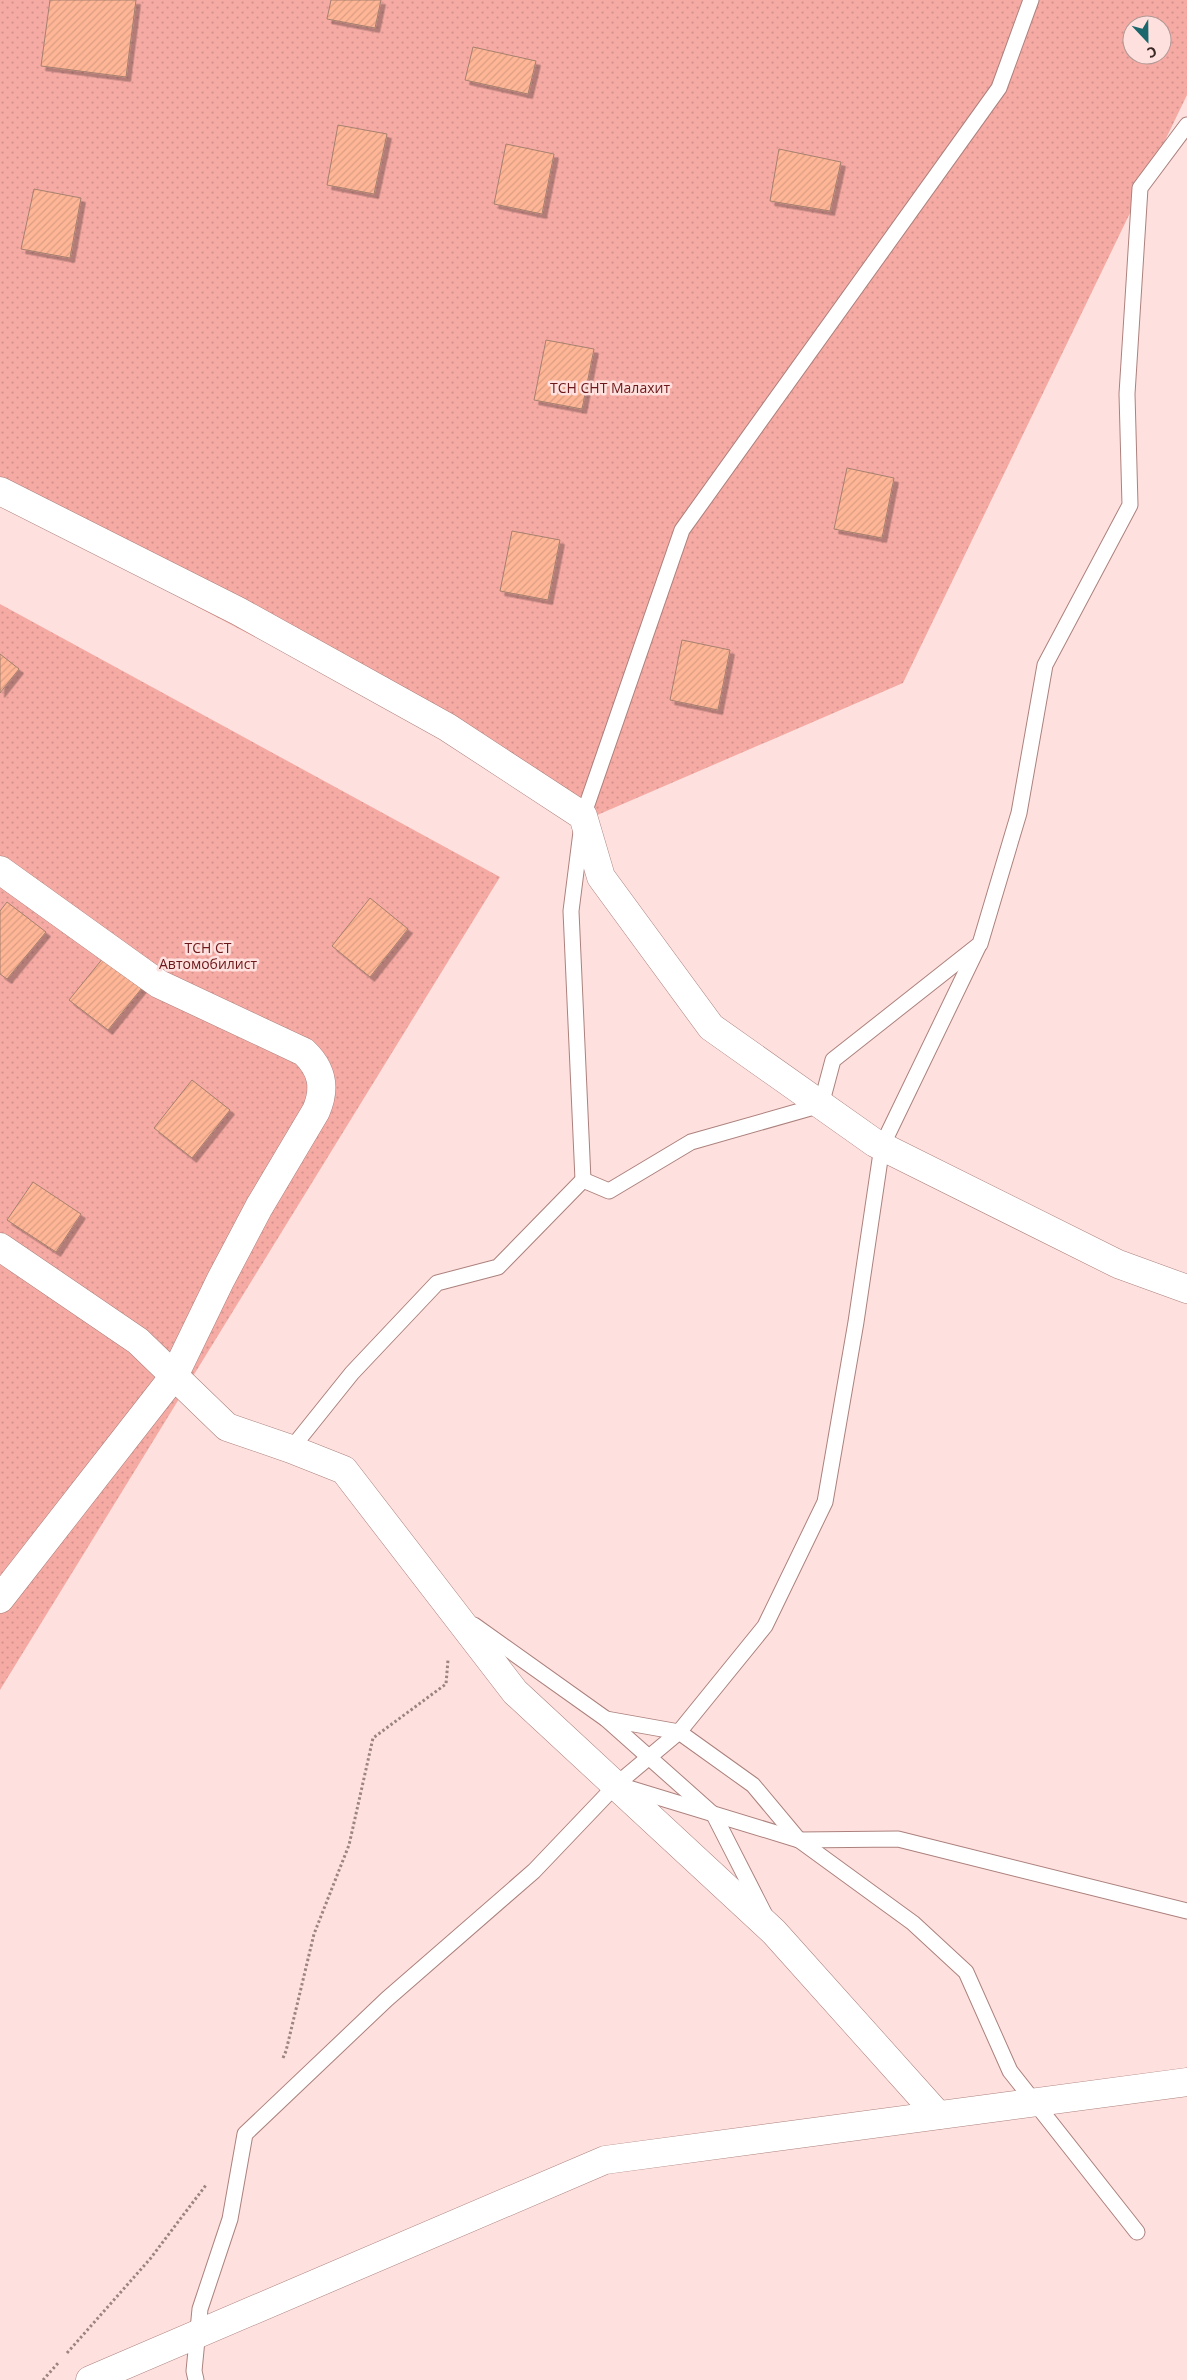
<svg xmlns="http://www.w3.org/2000/svg" width="1187" height="2380" viewBox="0 0 1187 2380" font-family="'Open Sans',sans-serif">
<style>
.garden{fill:url(#garden-dots);fill-rule:evenodd}
.building{fill:url(#building-hatch);stroke:#a6806f;filter:url(#shadow)}
.lines{fill:none;stroke-linecap:round;stroke-linejoin:round}
.lane-casing{stroke:#ac817d;stroke-width:17}
.street-casing{stroke:#ac817d;stroke-width:29}
.path{stroke:#9b8481;stroke-width:3;stroke-dasharray:2.5 2.5;stroke-linecap:butt}
.lane{stroke:#fff;stroke-width:15}
.street{stroke:#fff;stroke-width:28}
.labels{text-anchor:middle;dominant-baseline:central;stroke-width:5;stroke-linejoin:round;paint-order:stroke}
.park-label{font-size:14px;fill:#6c1719;stroke:#fee1de}
</style>
<defs>
<pattern id="garden-dots" width="8" height="8" patternUnits="userSpaceOnUse" patternTransform="scale(1.25)"><rect width="8" height="8" fill="#f6aaa4"/><path d="M2 2h.1M6 6h.1" fill="none" stroke="#d4928d" stroke-width="1.8" stroke-linecap="round"/></pattern>
<pattern id="building-hatch" width="6" height="6" patternUnits="userSpaceOnUse" patternTransform="scale(1.25)"><rect width="6" height="6" fill="#ffb697"/><path d="M-1 1l2-2M0 6l6-6M5 7l2-2" fill="none" stroke="#db9d82"/></pattern>
<filter id="shadow"><feDropShadow dx="4.5" dy="4.5" stdDeviation="0" flood-color="#0004"/></filter>
</defs>
<rect width="100%" height="100%" fill="#fee1de"/>
<g class="garden">
<path d="M0,0H1187V95L903,683L595,816L0,503ZM1132,25H1162V55H1132Z"/>
<path d="M0,604L500,877L0,1690Z"/>
</g>
<g class="building">
<path d="M50,0H136L126,77L41,66Z"/>
<path d="M331,0H381L375,28L327,19Z"/>
<path d="M473,47L536,61L528,94L465,80Z"/>
<path d="M338,125L387,134L374,194L327,185Z"/>
<path d="M506,144L554,154L542,214L494,204Z"/>
<path d="M779,149L841,162L830,211L770,201Z"/>
<path d="M34,189L81,198L70,258L21,249Z"/>
<path d="M546,340L594,349L582,409L534,400Z"/>
<path d="M847,468L894,478L882,538L834,529Z"/>
<path d="M512,531L560,540L548,600L500,591Z"/>
<path d="M682,640L730,650L718,710L670,700Z"/>
<path d="M0,654L19,669L0,693Z"/>
<path d="M370,898L408,929L370,977L332,946Z"/>
<path d="M7,902L46,932L7,979L0,974V911Z"/>
<path d="M108,952L146,983L108,1030L69,1000Z"/>
<path d="M192,1080L230,1110L192,1158L154,1128Z"/>
<path d="M33,1182L81,1214L56,1252L7,1220Z"/>
</g>
<g class="lines">
<g class="lane-casing">
<g id="lane">
<path d="M583,1180L571,911L583,816L682,530L999,88L1031,0"/>
<path d="M291,1449L352,1373L437,1283L498,1267L583,1180L609,1191L691,1142L821,1105L833,1060L980,944L1019,813L1045,665L1130,505L1127,394L1140,188L1187,125"/>
<path d="M474,1625L606,1719L714,1815L764,1913"/>
<path d="M606,1719L679,1732L753,1785L799,1840L913,1923L966,1972L1010,2071L1137,2232"/>
<path d="M625,1787L799,1840L898,1839L1187,1911"/>
<path d="M196,2380L194,2371L200,2309L230,2219L245,2134L387,1999L534,1871L617,1784L679,1732L765,1626L825,1502L856,1322L882,1146L978,947"/>
</g>
</g>
<g class="street-casing">
<g id="street">
<path d="M0,491L238,611L447,727L583,816L601,877L711,1027L875,1143L1118,1264L1187,1289"/>
<path d="M0,870L159,984L304,1052C322,1069 326,1088 316,1111L259,1207L220,1281L174,1376L0,1599"/>
<path d="M0,1247L138,1341L227,1427L291,1449L344,1470L515,1692L774,1932L938,2115"/>
<path d="M90,2380L605,2160L1187,2082"/>
</g>
</g>
<g class="path">
<path d="M283,2058L286,2051L314,1934L349,1845L373,1738L446,1684L448,1660"/>
<path d="M67,2353L150,2259L206,2185"/>
<path d="M43,2380L59,2362"/>
</g>
<use href="#lane" class="lane"/>
<use href="#street" class="street"/>
</g>
<g class="labels">
<g class="park-label">
<text x="610" y="387">ТСН СНТ Малахит</text>
<text x="208" y="947">ТСН СТ<tspan x="208" dy="16">Автомобилист</tspan></text>
</g>
</g>
<g transform="translate(1147 40) rotate(158)"><circle r="24" fill="#fee1de" stroke="#b09895"/>
<path d="M0-4L9 19L0 12L-9 19Z" fill="#1a676e"/>
<text y="-8" font-size="14" font-weight="bold" text-anchor="middle" fill="#3c2a28">С</text>
</g>
</svg>
